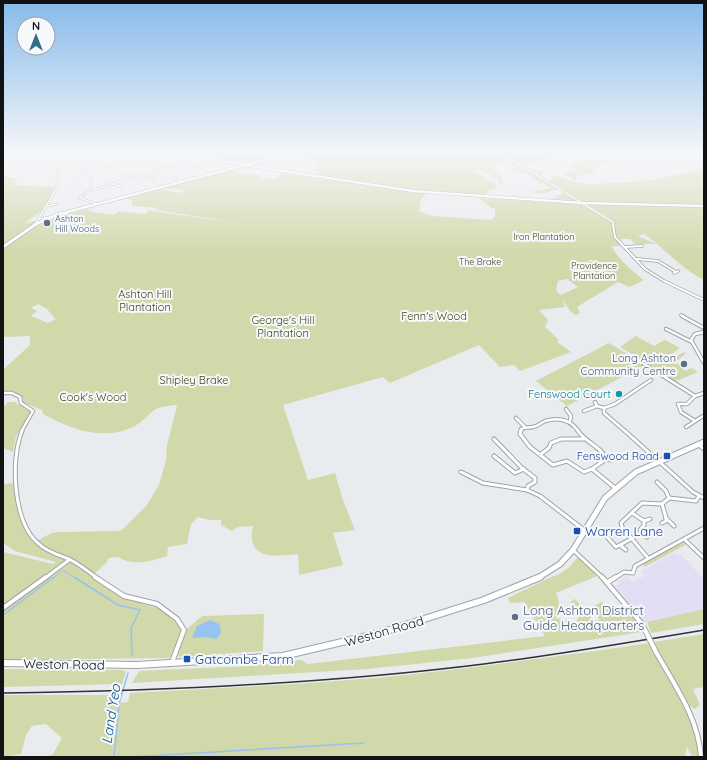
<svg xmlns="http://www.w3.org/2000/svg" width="707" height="760" viewBox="0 0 707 760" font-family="Quicksand,sans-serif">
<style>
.commercial{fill:#e4def4}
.green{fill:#d1d8aa;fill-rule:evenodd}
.water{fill:#96c3ef}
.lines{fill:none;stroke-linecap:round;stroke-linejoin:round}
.stream-far1{stroke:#96c3ef;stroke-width:1}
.stream{stroke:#96c3ef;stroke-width:1.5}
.street-far4-casing{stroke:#a0a3a6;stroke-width:2.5}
.street-far3-casing{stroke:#a0a3a6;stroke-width:3.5}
.street-far2-casing{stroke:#a0a3a6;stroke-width:4.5}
.street-far1-casing{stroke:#a0a3a6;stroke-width:5}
.street-casing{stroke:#a0a3a6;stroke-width:6}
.secondary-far3-casing{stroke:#a0a3a6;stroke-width:3.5}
.secondary-far2-casing{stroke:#a0a3a6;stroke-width:4.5}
.secondary-far1-casing{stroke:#a0a3a6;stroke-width:7}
.secondary-casing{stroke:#a0a3a6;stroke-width:8}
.street-far4{stroke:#fff;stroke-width:1.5}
.street-far3{stroke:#fff;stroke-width:2}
.street-far2{stroke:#fff;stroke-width:2.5}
.street-far1{stroke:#fff;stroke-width:3}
.street{stroke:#fff;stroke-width:4}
.secondary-far3{stroke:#fff;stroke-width:2.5}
.secondary-far2{stroke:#fff;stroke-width:3}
.secondary-far1{stroke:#fff;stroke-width:5}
.secondary{stroke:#fff;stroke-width:6}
.rail{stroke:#2f3132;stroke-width:1.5}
.street-bridge-casing{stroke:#a0a3a6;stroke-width:6;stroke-linecap:butt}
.street-bridge{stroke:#fff;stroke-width:4}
.service-dot{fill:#5c6f8a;stroke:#f6f9fc;stroke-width:1.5}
.culture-dot{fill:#0f9aa8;stroke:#f6f9fc;stroke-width:1.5}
.transit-dot{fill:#1a4fb4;stroke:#f6f9fc;stroke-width:1.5}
.labels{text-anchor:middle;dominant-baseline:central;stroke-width:4;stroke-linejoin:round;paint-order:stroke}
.far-service-label{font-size:9px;fill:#4e5e75;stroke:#f6f9fc;text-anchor:start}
.far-park-label{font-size:9px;fill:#404518;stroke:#f6f9fc}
.park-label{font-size:11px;fill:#404518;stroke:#f6f9fc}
.service-label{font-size:11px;fill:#4e5e75;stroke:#f6f9fc;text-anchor:end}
.culture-label{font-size:11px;fill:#0d838f;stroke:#f6f9fc;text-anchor:end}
.transit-label{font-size:11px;fill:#164399;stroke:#f6f9fc;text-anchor:end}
.near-transit-label{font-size:13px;fill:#164399;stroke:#f6f9fc;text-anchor:start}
.near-service-label{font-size:13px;fill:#4e5e75;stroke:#f6f9fc;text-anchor:start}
.near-street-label{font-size:13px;fill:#111213;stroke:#f6f9fc}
.near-water-label{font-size:14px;font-style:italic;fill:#0f5389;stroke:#f6f9fc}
</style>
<rect width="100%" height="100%" fill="#e9ecef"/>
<path class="commercial" d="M674,553L677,556L680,554L704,579V609L644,623L615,586L620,583L619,581L627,576L632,582L644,576L641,571Z"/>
<g class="green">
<path d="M214,151H297L244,164L207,157L216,158L221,155L212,153Z"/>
<path d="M302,151H575L523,166L547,173L543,174V178L549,181L554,180L551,177L558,176L573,182L587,184L620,183L659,179L704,168V280C681,269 665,248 644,234L638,236L656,244H635L630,239H620L613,233L614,237L622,246H612C614,255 635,274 644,280L629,287L618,282L577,307L580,313L576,315L571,312L562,299L565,307L539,310L548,320L545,327L559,340L557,342L571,352L520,371L514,365L500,367L479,345L390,383L383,377L283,405L308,480L335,473L343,500L355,530L333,533L343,565L299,575L298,554C282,555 254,561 252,539C252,534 251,530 254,526L238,527L232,531L221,525V520H209L198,517L191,524L187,544L168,547L167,556C151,561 134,567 118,557L109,558L106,563L94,574L120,592L142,601V604L159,608L180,626L181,632L171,656L169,658L3,660V552L53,564L56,562L15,551L3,543V485L11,483L15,485L24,528L34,542L52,533L60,532L118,531L122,530L147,505L159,485L166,460L167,445L177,406L175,405C169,406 159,407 154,410C148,415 142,422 135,426C105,442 70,429 43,414L42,410L24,403L19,394L12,391L3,392V370L30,345V336L7,337L3,336V248L41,223L51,225L52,223L43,222L86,209L93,212L114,215L119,211L145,214L149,210L153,211L248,225L156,210L157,208L132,206V200L124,198L159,189L180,193L184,190L162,188L240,168L242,169L239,173L259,175L260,178L276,179L281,173L418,192L426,194L420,201L419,211L432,216L491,220L495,216V209L491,208L479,198L579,204L551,200L563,193L557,189C549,192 539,195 530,192L550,188L543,183L538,184C534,175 528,173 517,172L522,170L521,169L511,173L517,168L505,161L491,167L498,169L494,172L500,175L504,185L498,184L500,182L498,178H494C487,172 481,168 471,170L497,185L495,189L489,190L485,196L413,190L317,176L319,173L315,169L319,163L305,162L308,159L301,158L306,153L289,157L286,155ZM567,279L578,287L561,295L556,291L558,281ZM38,304L49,310L48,311L56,319L48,323L31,316L37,311L31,308Z"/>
<path d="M607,157V160L611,162L595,167L593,173L576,176V181L570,178L572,177L563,174L575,170L572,165L578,161Z"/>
<path d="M3,176L18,179L14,181L18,183L13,185L55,187L43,210L25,223L36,221L33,224L3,245Z"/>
<path d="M636,336L654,346L665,340L680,348L670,355L676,357L684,352L686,353L676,362L686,371L691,368L698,372L674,382L667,378L678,372L672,368L664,373L656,368L669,360L656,368L620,347Z"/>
<path d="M609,343L645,365L567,406L536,381Z"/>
<path d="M8,402H16L17,405L20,404L32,411L16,436L13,452L3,448V407Z"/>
<path d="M684,542L687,544L645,567L642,564Z"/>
<path d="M577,558L582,559L597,576L556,593L559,602L556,618L576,622L580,615L570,602L575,599L594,621L600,620L589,608L602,602L608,610L626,607L642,632L473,658L367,669L132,683L139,671L249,666L301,660L308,664L545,636L524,602L510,603L508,598L551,577C563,574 570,567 577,558Z"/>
<path d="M704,609V624L651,633L647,622Z"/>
<path d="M264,614L263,651L179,657L178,652L187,629L202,616Z"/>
<path d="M704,634V687L693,689L700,705L695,709L688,705L654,642Z"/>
<path d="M650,643C666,670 702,725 698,757H692L687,747L685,757H46L53,754L62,738L46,724L32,726L26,735L21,754L3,757V695H118V703L128,702L130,693C215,688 301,685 386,677C474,668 562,656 650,643Z"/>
<path d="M3,669L123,670L126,672L122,684L3,687Z"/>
</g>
<path class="water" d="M210,620L219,624C222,629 221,635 216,639L206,637L192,638L197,626Z"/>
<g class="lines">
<path class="stream-far1" d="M53,578L63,570L75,578"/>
<g class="stream">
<path d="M74,577L118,605L140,610L131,628L132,656"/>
<path d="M3,615L54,577"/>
<path d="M114,757L119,704L128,673"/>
<path d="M131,757L364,743"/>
</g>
<g class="street-far4-casing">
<g id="street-far4">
<path d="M501,151L502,154L613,222V225"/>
<path d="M61,152L68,151"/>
<path d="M95,158L103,160"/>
<path d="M204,158L213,151"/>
<path d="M139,159L147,155"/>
<path d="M75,162L86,157"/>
<path d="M142,162L163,151"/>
<path d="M59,163L116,166"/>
<path d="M101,163L113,155L105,151"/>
<path d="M71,167L79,163"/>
<path d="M124,173L135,176"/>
<path d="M148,173L145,177L154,179"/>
<path d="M155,173L165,165L185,168L196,166"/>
<path d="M78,176L89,165"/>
<path d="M113,184L122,187"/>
<path d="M91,188L90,181L93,178L134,156L153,151"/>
<path d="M97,204L79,198C92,187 92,191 107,186C141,174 149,167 184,182"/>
<path d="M47,206L57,204"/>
<path d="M39,219L50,217"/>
<path d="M35,225L56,189L61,151"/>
</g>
</g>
<g class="street-far3-casing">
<g id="street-far3">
<path d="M613,224L615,237L645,269L664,281L704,300"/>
<path d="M625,247L642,246"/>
<path d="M637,259L658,261L676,272"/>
<path d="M674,273L678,271"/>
<path d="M681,315L684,317"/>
</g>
</g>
<g class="street-far2-casing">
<g id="street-far2">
<path d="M682,316L704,328"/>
<path d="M666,329L692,342"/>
<path d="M704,332L695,334L691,340L704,363"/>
<path d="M644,364L695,396"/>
<path d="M3,393H12L20,397L21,403L33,411L21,432"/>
<path d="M595,402L597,406"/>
<path d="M566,409L571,416L570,421"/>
<path d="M584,411L597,406L604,408"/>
<path d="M516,418L525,427"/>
<path d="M695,421L681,412L678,404H687L695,396L704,393"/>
<path d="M686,427L703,416"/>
<path d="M520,432L521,429C525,427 529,428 533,427C538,426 541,423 545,421C559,417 571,420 579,432"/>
<path d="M626,432L604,413V408L615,404L651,380"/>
</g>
</g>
<g class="street-far1-casing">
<g id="street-far1">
<path d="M22,431C10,460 13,523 39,544C47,552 59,555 69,559C79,564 88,571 97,578"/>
<path d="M521,431L520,434L530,447L553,465L567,461L584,472L592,469L606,459C601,446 586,443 578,431"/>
<path d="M625,431L693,492L704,498"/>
<path d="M494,439L522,468L535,478V482L528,486L527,490"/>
<path d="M699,445L704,449"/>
<path d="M541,454L549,448L551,443L561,439H584"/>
<path d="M494,456L515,473L524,469"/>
<path d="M606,459L611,460"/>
<path d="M592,469L615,488"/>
<path d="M461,472L483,483L527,490L540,496L584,530"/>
<path d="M657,482L666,491L669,498"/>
<path d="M662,504L666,518L674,526"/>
<path d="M632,513L644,521V525L640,530L647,537"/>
<path d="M644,521L650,519"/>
<path d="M662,523L666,521V518"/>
<path d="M608,538L616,547L633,538"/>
<path d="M684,539L704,558"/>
<path d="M620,545L626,550"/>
<path d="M573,550L603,578"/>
<path d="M648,558L622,527L621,523L642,503L662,504L669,498L696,501L699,496"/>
<path d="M45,578L69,560"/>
<path d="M615,578L624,572L633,573L635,566L704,528"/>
</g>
</g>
<g class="street-casing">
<g id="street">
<path d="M95,577L124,596L157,604L177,619L184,630L172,662"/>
<path d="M602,577L642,624"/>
<path d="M608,582L616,577"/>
<path d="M3,608L46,577"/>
<path d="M656,652C675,686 698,717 701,757"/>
</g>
</g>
<g class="secondary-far3-casing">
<g id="secondary-far3">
<path d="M168,151L239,164"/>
<path d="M238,164L413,191L582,203L704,206"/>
<path d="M34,225L56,215L299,151"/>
</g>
</g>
<g class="secondary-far2-casing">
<path id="secondary-far2" d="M3,247L36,224"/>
</g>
<g class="secondary-far1-casing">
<path id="secondary-far1" d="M538,578L560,564L573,550L605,498L636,472L704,442"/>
</g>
<g class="secondary-casing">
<path id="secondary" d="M3,663L137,665L283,656L380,633L484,600L540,577"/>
</g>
<use href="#street-far4" class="street-far4"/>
<use href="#street-far3" class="street-far3"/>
<use href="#street-far2" class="street-far2"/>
<use href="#street-far1" class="street-far1"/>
<use href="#street" class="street"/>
<use href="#secondary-far3" class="secondary-far3"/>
<use href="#secondary-far2" class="secondary-far2"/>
<use href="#secondary-far1" class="secondary-far1"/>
<use href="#secondary" class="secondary"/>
<path class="rail" d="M3,693C163,691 324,684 484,664C557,655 631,642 704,630"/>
<g class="street-bridge-casing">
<path id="street-bridge" d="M642,624L656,652"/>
</g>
<use href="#street-bridge" class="street-bridge"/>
</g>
<linearGradient id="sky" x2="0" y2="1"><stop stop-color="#87baeb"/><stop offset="0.59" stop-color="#f5f6f8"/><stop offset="1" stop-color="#f5f6f8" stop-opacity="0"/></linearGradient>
<rect width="707" height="258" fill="url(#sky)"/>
<g class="service-dot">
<circle cx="47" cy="223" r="4"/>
<circle cx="684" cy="364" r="4"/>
<circle cx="515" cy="617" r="4"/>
</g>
<circle class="culture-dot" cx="619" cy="394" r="4"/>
<g class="transit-dot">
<rect x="663" y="452" width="8" height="8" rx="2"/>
<rect x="573" y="527" width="8" height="8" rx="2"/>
<rect x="183" y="655" width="8" height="8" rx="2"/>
</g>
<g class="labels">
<g class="far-service-label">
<text x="55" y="218">Ashton<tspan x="55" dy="10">Hill Woods</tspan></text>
</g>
<g class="far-park-label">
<text x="544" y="236">Iron Plantation</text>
<text x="480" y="261">The Brake</text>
<text x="594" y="265">Providence<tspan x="594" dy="10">Plantation</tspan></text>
</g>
<g class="park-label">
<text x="145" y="294">Ashton Hill<tspan x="145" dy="13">Plantation</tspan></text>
<text x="434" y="316">Fenn's Wood</text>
<text x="283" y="320">George's Hill<tspan x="283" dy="13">Plantation</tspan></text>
<text x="194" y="380">Shipley Brake</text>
<text x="93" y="397">Cook's Wood</text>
</g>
<g class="service-label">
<text x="676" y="358">Long Ashton<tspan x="676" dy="13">Community Centre</tspan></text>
</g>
<g class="culture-label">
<text x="611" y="394">Fenswood Court</text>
</g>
<g class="transit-label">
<text x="659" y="456">Fenswood Road</text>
</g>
<g class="near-transit-label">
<text x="585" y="531">Warren Lane</text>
<text x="195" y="659">Gatcombe Farm</text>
</g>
<g class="near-service-label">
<text x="523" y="610">Long Ashton District<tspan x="523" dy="15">Guide Headquarters</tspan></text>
</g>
<g class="near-street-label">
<text transform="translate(384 631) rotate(-16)">Weston Road</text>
<text transform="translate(64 664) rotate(1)">Weston Road</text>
</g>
<g class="near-water-label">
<text transform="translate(111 714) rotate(-81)">Land Yeo</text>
</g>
</g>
<rect width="707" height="760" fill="none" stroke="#111213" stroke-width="8"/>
<g transform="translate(36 36)"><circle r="19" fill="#f6f9fc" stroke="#9a9d9f"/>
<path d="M0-3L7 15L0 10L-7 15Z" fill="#326c85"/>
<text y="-6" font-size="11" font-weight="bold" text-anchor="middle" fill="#111213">N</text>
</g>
</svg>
